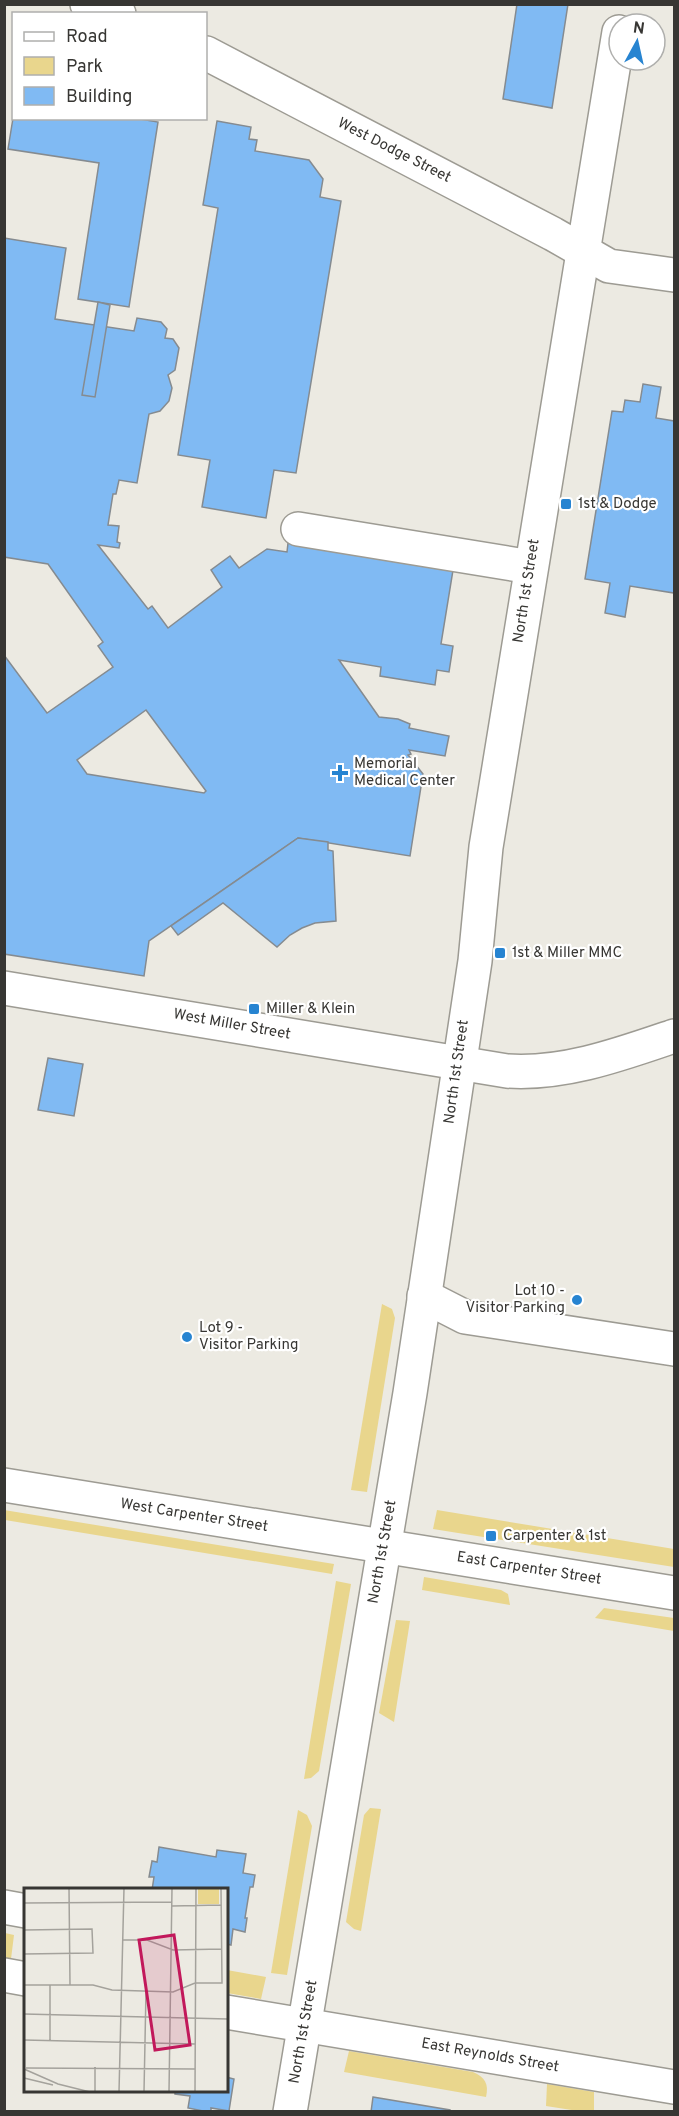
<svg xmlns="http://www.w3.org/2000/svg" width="679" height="2116" viewBox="0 0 679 2116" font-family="Overpass,sans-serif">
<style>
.green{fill:#e9d68d}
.building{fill:#80baf3;stroke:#858b90;stroke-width:1.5;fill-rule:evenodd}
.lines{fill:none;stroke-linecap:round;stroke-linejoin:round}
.minor-casing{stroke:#9d9b93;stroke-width:36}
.minor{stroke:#fff;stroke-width:33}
.poi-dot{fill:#2784d1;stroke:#fff;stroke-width:2}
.labels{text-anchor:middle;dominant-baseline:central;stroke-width:4.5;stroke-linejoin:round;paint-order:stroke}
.street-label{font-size:15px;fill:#373633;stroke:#fff}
.poi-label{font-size:15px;fill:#373633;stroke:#fff;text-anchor:start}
.inset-road{fill:none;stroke:#a4a29c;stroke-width:1.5}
.view{fill:#c2185b;fill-opacity:0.15;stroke:#c2185b;stroke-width:3}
.inset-edge{fill:none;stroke:#373633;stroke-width:3}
</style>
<rect width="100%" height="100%" fill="#eceae2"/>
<g class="green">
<path d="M382,1304L392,1309L395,1318L367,1492L351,1490Z"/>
<path d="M4,1510L334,1564L332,1574L5,1520Z"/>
<path d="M437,1510L674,1549V1567L433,1529Z"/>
<path d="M424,1577L501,1590L508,1594L510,1605L422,1590Z"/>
<path d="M336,1581L351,1584L319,1771L311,1778L304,1779Z"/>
<path d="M604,1608L674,1618V1631L595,1618Z"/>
<path d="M396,1620L410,1621L394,1722L379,1713Z"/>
<path d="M370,1808L381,1809L361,1931L354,1929L346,1922L364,1815Z"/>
<path d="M298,1810L307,1815L312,1826L287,1975L271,1973Z"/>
<path d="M5,1933L14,1935L11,1959L5,1958Z"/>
<path d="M227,1970L266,1977L261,1999L227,1993Z"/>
<path d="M349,2051L473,2072C485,2077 489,2084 486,2097L344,2072Z"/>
<path d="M547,2084L594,2092V2111H578L546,2106Z"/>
</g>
<g class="building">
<path d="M517,4H568L552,108L503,99Z"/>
<path d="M14,112V118H134L158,122L129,307L78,299L99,163L8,149Z"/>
<path d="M217,121L251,127L249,139L257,140L255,151L309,160L323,179L320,197L341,201L296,473L274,470L266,518L202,507L210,460L178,455L218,208L203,205Z"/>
<path d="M4,238L66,248L55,319L134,331L137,318L161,322L167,329L165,338L173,339L179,348L175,370L168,375L172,388L169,401L160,411L149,414L137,483L119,480L116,494H113L108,525L119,526L117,542L120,543L119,548L98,545L148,609L152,606L168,628L222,587L211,570L230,556L239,568L267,549L287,552L288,543L453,570L441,644L453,646L449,672L437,670L435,685L380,676L381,667L339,660L379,717L398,719L410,724L409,728L449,736L445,756L409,750L411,754L408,755L423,774L410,856L298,838L149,941L144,976L4,954V655L47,713L113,667L98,646L103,642L48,564L4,557ZM146,710L206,791L204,793L87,774L77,760Z"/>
<path d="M98,302L110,305L95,397L82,395Z"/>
<path d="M643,384L661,387L656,418L674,421V593L630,586L625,617L605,613L610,583L585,579L612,411L623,412L625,400L640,402Z"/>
<path d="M298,838L328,842V850L333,851L336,921L315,923L302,928L290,935L277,947L223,903L178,935L171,926Z"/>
<path d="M48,1058L83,1064L74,1116L38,1110Z"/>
<path d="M159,1847L216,1857L217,1850L246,1854L243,1873L255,1875L253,1887H250L245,1918H247L245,1932L233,1929L231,1945L226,1944V1890H152L154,1877H149L152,1861L157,1862Z"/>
<path d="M226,2077L234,2079L229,2111L211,2108V2112H208L188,2108L190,2096L175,2094V2090H226Z"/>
<path d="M373,2097L450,2110V2112H371Z"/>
</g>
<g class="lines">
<g class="minor-casing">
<g id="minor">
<path d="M87,4L119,14"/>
<path d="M206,53L553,234L609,266L674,275"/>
<path d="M298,529L531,567"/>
<path d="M4,988L507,1071C564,1075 621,1054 674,1036"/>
<path d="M424,1296L465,1317L674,1349"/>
<path d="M4,1485L674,1593"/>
<path d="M4,1907L26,1911"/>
<path d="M4,1975L26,1979"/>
<path d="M226,2012L674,2087"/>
<path d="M290,2112L410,1393L475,961L486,847L619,32"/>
</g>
</g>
<use href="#minor" class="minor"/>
</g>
<g class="poi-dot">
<rect x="560" y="498" width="12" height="12" rx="3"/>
<path d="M337 764h6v6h6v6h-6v6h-6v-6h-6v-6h6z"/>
<rect x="494" y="947" width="12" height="12" rx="3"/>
<rect x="248" y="1003" width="12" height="12" rx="3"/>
<circle cx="577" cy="1300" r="6"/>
<circle cx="187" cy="1337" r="6"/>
<rect x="485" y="1530" width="12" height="12" rx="3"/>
</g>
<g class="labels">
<g class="street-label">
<text transform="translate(394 151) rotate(27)">West Dodge Street</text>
<text transform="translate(527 591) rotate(-81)">North 1st Street</text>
<text transform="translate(232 1025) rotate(10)">West Miller Street</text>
<text transform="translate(457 1072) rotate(-82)">North 1st Street</text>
<text transform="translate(194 1516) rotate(9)">West Carpenter Street</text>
<text transform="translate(383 1552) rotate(-80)">North 1st Street</text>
<text transform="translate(529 1569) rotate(9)">East Carpenter Street</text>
<text transform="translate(304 2032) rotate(-80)">North 1st Street</text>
<text transform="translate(490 2056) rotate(10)">East Reynolds Street</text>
</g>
<g class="poi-label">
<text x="578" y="504">1st &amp; Dodge</text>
<text x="354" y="764">Memorial<tspan x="354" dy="17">Medical Center</tspan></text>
<text x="512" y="953">1st &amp; Miller MMC</text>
<text x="266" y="1009">Miller &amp; Klein</text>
<text x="565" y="1291" text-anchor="end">Lot 10 -<tspan x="565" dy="17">Visitor Parking</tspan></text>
<text x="199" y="1328">Lot 9 -<tspan x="199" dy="17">Visitor Parking</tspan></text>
<text x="503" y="1536">Carpenter &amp; 1st</text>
</g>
</g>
<g transform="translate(24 1888)">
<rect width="204" height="204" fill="#eceae2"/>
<path d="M174,0H195V16H174Z" fill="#e9d68d"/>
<path class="inset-road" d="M45,0L46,97M0,15L148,14M148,18L197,17M0,42L68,41L69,65L0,66M99,52H123L149,62L198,61M0,97H69L88,102L149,104L171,95H198L197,0M26,97V153M0,126L204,131M0,152L171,156M71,179V204M2,180L171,181M0,181L34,196L66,204M0,190L29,197M95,204L100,0M120,204L122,103M145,204L148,0M171,204L172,0"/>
<path class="view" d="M150,47L166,157L131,162L115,52Z"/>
<rect width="204" height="204" class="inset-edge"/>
</g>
<rect width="679" height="2116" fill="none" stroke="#373633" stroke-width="12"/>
<rect x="12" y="12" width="195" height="108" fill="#ffffff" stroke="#afafad" stroke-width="1.5"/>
<rect x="24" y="32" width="30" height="9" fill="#ffffff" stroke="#afafad" stroke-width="1.5"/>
<text x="66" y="42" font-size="18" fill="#373633">Road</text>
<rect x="24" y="57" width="30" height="18" fill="#e9d68d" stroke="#afafad" stroke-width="1.5"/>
<text x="66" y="72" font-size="18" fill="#373633">Park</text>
<rect x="24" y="87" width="30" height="18" fill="#80baf3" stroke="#afafad" stroke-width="1.5"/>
<text x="66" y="102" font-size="18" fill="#373633">Building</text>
<g transform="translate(637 42) rotate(8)"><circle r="28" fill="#ffffff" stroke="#afafad" stroke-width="1.5"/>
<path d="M0-4.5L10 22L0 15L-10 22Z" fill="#2784d1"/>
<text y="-9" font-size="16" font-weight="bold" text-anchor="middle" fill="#373633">N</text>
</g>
</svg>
